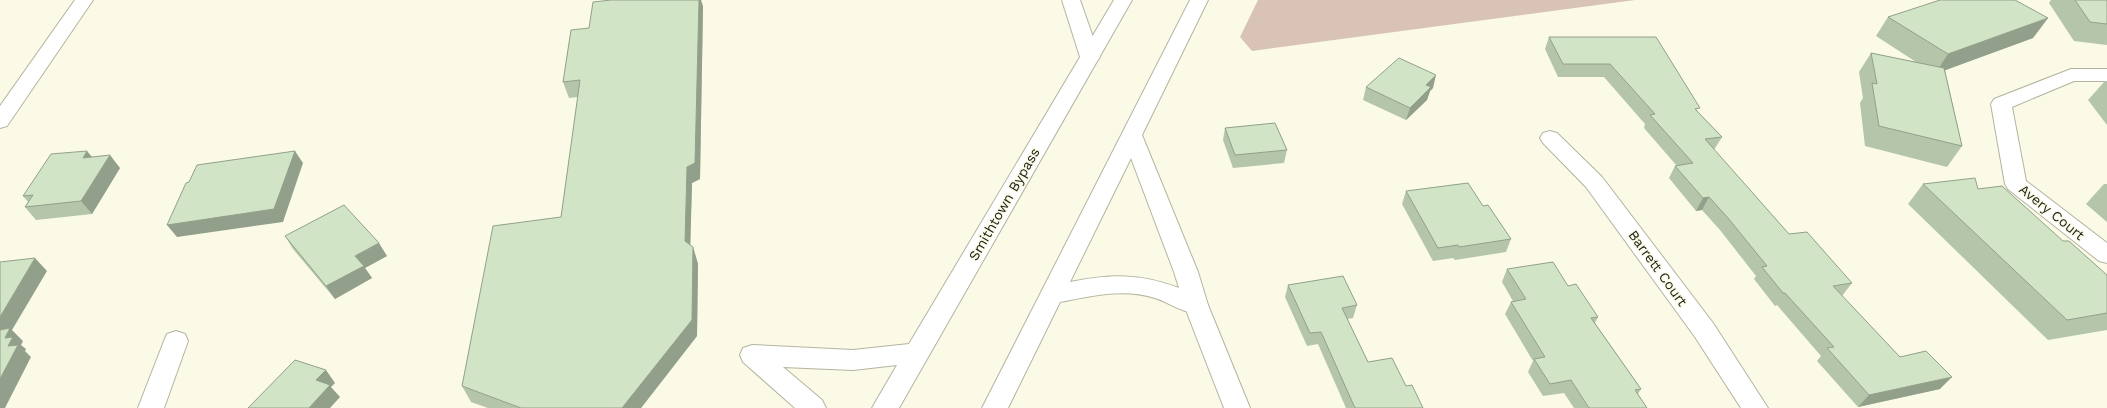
<svg xmlns="http://www.w3.org/2000/svg" width="2107" height="408" viewBox="0 0 2107 408" font-family="'Work Sans',sans-serif">
<style>
.green{fill:#d9c3b7}
.lines{fill:none;stroke-linecap:round;stroke-linejoin:round}
.minor-casing{stroke:#b4b4a1;stroke-width:2}
.highway-casing{stroke:#b4b4a1;stroke-width:2}
.minor{fill:#fff;fill-rule:evenodd}
.highway{fill:#fff;fill-rule:evenodd}
.wall{fill:#b4c5aa}
.shaded-wall{fill:#92a08b}
.building{fill:#d1e5c6;stroke:#92a08b}
.labels{text-anchor:middle;dominant-baseline:central;stroke-width:3;stroke-linejoin:round;paint-order:stroke}
.street-label{font-size:14px;fill:#22221a;stroke:#fafae6}
</style>
<rect width="100%" height="100%" fill="#fafae6"/>
<path class="green" d="M1258,0H1635L1252,51L1240,37Z"/>
<g class="lines">
<g class="minor-casing">
<g id="minor">
<path d="M75,0H93L7,126L0,128V106Z"/>
<path d="M1062,0H1080L1100,57L1097,61L1090,63L1083,61L1080,57Z"/>
<path d="M2071,69H2107V81H2074L2012,107L2026,181L2107,243V263L2099,261L2008,189L2005,184L1991,104L1994,99Z"/>
<path d="M1550,131L1557,133L1602,177L1713,323L1768,408H1741L1695,337L1586,187L1543,143L1540,138L1543,133Z"/>
<path d="M1196,296L1204,298L1208,305L1250,408H1224L1184,305L1188,298Z"/>
<path d="M176,331L185,334L188,341L164,408H138L164,341L167,334Z"/>
</g>
</g>
<g class="highway-casing">
<g id="highway">
<path d="M1114,0H1132L899,408H872L897,365L853,370L783,367L822,400L826,408H795L743,362L740,355L743,348L752,345L853,350L909,344Z"/>
<path d="M1190,0H1208L1142,135L1198,272L1208,305L1204,312C1188,317 1171,303 1155,298C1123,288 1092,296 1060,302L1008,408H982ZM1131,158L1174,272L1179,288C1139,273 1111,274 1070,282Z"/>
</g>
</g>
<use href="#minor" class="minor"/>
<use href="#highway" class="highway"/>
</g>
<g class="wall">
<path d="M2051,0H2107V45L2074,41L2049,3Z"/>
<path d="M703,6L700,179L692,183L690,245L693,247L698,264L697,336L641,408H488L471,402L462,386L561,217L578,97L569,98L563,82L589,28Z"/>
<path d="M1888,17L2048,18L2033,38L1945,70L1962,146L1947,167L1865,146L1860,103L1863,98L1859,72L1871,53L1916,62L1876,36Z"/>
<path d="M1549,37H1656L1698,112L1722,137L1714,150L1789,234L1852,283L1842,296L1900,357L1940,389L1858,407L1817,361L1821,356L1777,305L1775,306L1754,279L1756,276L1720,230L1702,210L1696,211L1669,178L1675,166H1677L1644,128L1645,124L1604,77H1558L1545,49Z"/>
<path d="M2105,81H2107V125L2088,100Z"/>
<path d="M1366,87L1433,88L1430,91L1427,100L1406,120L1363,100Z"/>
<path d="M1225,128L1287,150L1284,163L1233,168L1223,140Z"/>
<path d="M92,157L120,168L92,214L36,220L25,207L28,202L23,196Z"/>
<path d="M1923,184L1978,189L2063,241L2107,275V330L2048,340L1908,204Z"/>
<path d="M2104,184H2107V222L2086,204Z"/>
<path d="M1406,191L1483,206L1511,239L1506,252L1455,260L1453,258L1433,261L1402,204Z"/>
<path d="M285,236L387,256L365,268L372,278L335,299L293,249Z"/>
<path d="M1507,269L1568,286L1598,317L1595,323L1641,389L1638,394L1647,408H1574L1564,393L1543,396L1528,372L1533,361L1505,314L1511,302L1513,301L1502,282Z"/>
<path d="M1288,285L1357,305L1353,318L1347,319L1368,362L1406,386L1423,408H1346L1318,344L1307,346L1285,297Z"/>
</g>
<g class="shaded-wall">
<path d="M699,0H701L703,6L700,179L692,183L690,257L685,241L687,167Z"/>
<path d="M2048,18L2033,38L1935,74L1948,54Z"/>
<path d="M1436,75L1433,88L1430,91L1427,100L1406,120L1410,108L1426,85Z"/>
<path d="M87,151L98,164L83,158Z"/>
<path d="M295,151L303,163L283,222L177,237L167,225Z"/>
<path d="M110,155L120,168L92,214L81,201Z"/>
<path d="M1709,197L1702,210L1696,211L1703,198Z"/>
<path d="M379,243L387,256L365,268L372,278L335,299L326,286L355,256Z"/>
<path d="M693,247L698,264L697,336L641,408H622Z"/>
<path d="M35,258L47,271L12,330L23,341L21,345L26,349L25,351L31,357L5,408H0V317Z"/>
<path d="M326,370L335,383L331,387L340,397L330,408H309L316,380Z"/>
<path d="M1952,377L1940,389L1858,407L1869,395Z"/>
</g>
<g class="building">
<path d="M611,0H699L695,163L687,167L685,241L693,247L692,320L622,408H521L462,386L493,226L561,217L580,80L563,82L571,30L589,28L593,2Z"/>
<path d="M1940,0H2015L2048,18L1948,54L1888,17Z"/>
<path d="M2075,0H2107V24L2090,22Z"/>
<path d="M1549,37H1656L1700,108L1695,109L1722,137L1705,139L1789,234L1807,232L1852,283L1833,286L1900,357L1926,351L1952,377L1869,395L1827,348L1834,347L1785,293H1783L1762,267L1767,266L1728,218L1709,197L1703,198L1675,166L1693,163L1650,115L1655,114L1610,64H1563Z"/>
<path d="M1871,53L1944,68L1962,146L1879,126L1872,83L1877,84Z"/>
<path d="M1399,58L1436,75L1426,85L1431,87L1410,108L1366,87Z"/>
<path d="M1275,123L1287,150L1235,155L1225,128Z"/>
<path d="M87,151L83,158L110,155L81,201L25,207L33,195L23,196L51,154Z"/>
<path d="M295,151L274,209L167,225L186,183L189,182L197,165Z"/>
<path d="M1975,178L1978,189L2002,186L2063,241H2069L2107,275V313L2067,320L1923,184Z"/>
<path d="M1468,183L1483,206L1488,205L1511,239L1459,247L1458,245L1438,248L1406,191Z"/>
<path d="M344,205L379,243L355,256L364,266L326,286L285,236Z"/>
<path d="M35,258L0,317V262Z"/>
<path d="M1553,262L1568,286L1576,284L1598,317L1591,318L1641,389L1635,390L1647,408H1589L1571,380L1550,384L1534,359L1545,357L1511,302L1526,299L1507,269Z"/>
<path d="M1343,276L1357,305L1342,308L1368,362L1392,358L1406,386L1412,385L1423,408H1355L1321,332L1310,333L1288,285Z"/>
<path d="M10,328L5,338L13,337L8,346L18,345L0,379V330Z"/>
<path d="M295,360L326,370L316,380L330,385L309,408H248Z"/>
</g>
<g class="labels">
<g class="street-label">
<text transform="translate(1004 204) rotate(-60)">Smithtown Bypass</text>
<text transform="translate(2052 212) rotate(39)">Avery Court</text>
<text transform="translate(1658 268) rotate(54)">Barrett Court</text>
</g>
</g>
</svg>
